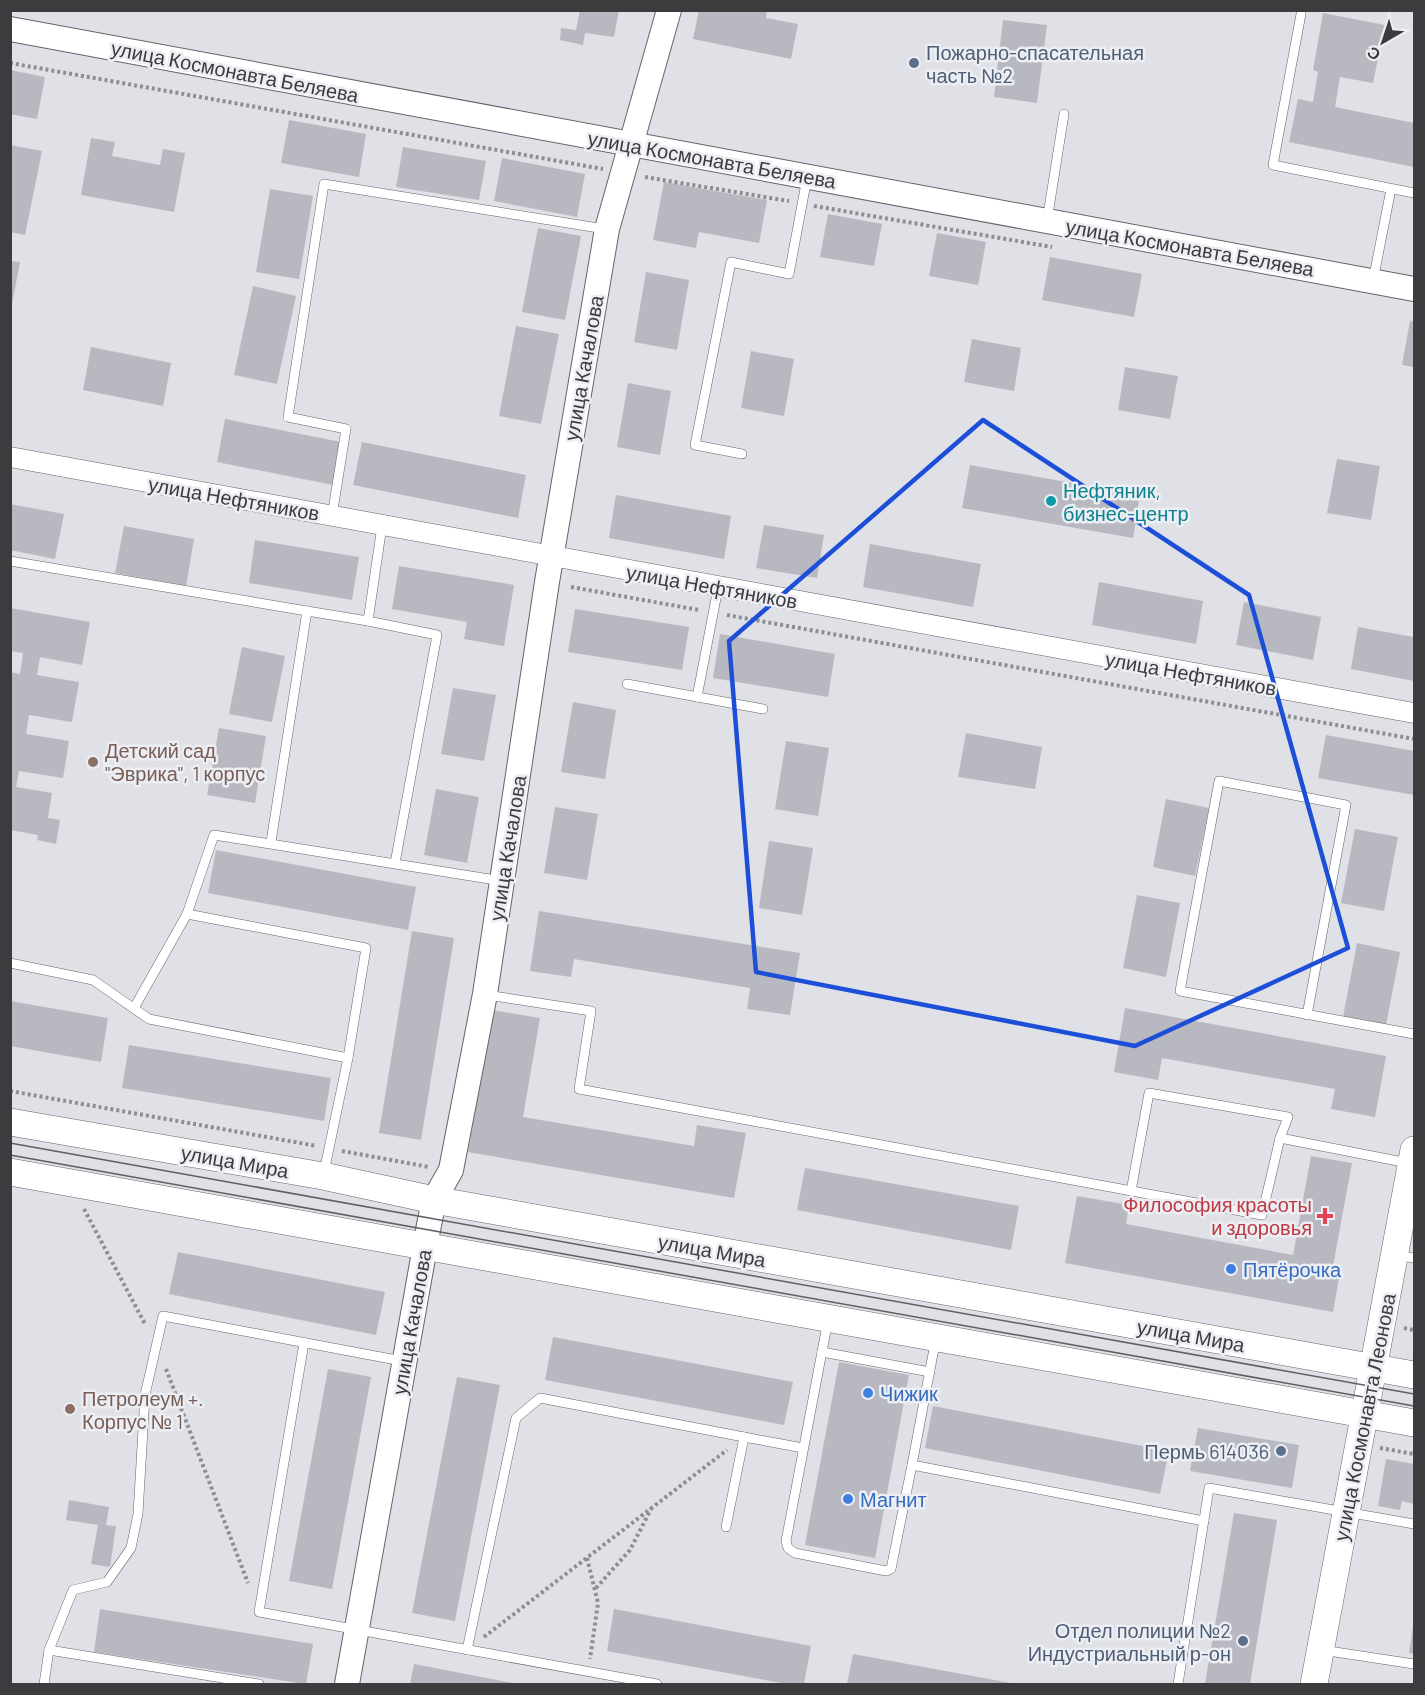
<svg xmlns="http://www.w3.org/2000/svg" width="1425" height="1695" viewBox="0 0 1425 1695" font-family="Barlow,sans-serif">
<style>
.building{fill:#b8b9c0}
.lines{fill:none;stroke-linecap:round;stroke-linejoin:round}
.service-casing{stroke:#63656a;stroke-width:10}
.minor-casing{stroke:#63656a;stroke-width:21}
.tertiary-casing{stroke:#63656a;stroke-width:26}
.secondary-casing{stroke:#63656a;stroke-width:28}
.path{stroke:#8d8e93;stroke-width:4;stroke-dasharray:3 3;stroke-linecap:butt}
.service{stroke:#fff;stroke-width:9}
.minor{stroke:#fff;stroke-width:20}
.tertiary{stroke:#fff;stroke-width:24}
.secondary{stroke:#fff;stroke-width:27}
.tram{stroke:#5f5f63;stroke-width:1.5}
.marked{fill:none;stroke:#1d4ed8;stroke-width:4.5;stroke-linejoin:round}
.service-dot{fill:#5c6f8a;stroke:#eceef4;stroke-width:2}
.culture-dot{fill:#0f9aa8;stroke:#eceef4;stroke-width:2}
.education-dot{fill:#8d6e63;stroke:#eceef4;stroke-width:2}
.health-dot{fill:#e0444e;stroke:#eceef4;stroke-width:2}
.shop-dot{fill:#3f7fe0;stroke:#eceef4;stroke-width:2}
.labels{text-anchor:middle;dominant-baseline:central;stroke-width:5;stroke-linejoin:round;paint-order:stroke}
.service-label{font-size:20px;fill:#4e5e75;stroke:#eceef4;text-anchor:end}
.street-label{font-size:20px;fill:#3c3c3f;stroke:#eceef4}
.culture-label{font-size:20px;fill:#0d838f;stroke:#eceef4;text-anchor:start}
.education-label{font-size:20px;fill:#785e54;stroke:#eceef4;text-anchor:start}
.health-label{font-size:20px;fill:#be3a42;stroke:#eceef4;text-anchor:end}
.shop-label{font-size:20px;fill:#366cbe;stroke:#eceef4;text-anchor:start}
</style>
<rect width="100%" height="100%" fill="#dfe1e7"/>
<g class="building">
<path d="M580,10H619L614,37L585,33L583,45L560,40L561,28L576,30Z"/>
<path d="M699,10H767L766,18L798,24L791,59L693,39Z"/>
<path d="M1323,13L1385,25L1373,83L1340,77L1335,107L1414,123V167L1289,142L1298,99L1313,102L1318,72L1313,70Z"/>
<path d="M1003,20L1047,25L1037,103L994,97Z"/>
<path d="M10,70L45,77L37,119L10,114Z"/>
<path d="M289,120L366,134L359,177L281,163Z"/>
<path d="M91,138L115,142L112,156L160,165L163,149L185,153L174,212L81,195Z"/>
<path d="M10,145L42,151L25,235L10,232Z"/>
<path d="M403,147L486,161L479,200L396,187Z"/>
<path d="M502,158L585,174L577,217L494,201Z"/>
<path d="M664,182L767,200L759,243L699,232L696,248L653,240Z"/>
<path d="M270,189L313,196L299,279L256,272Z"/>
<path d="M828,214L882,224L874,266L820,257Z"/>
<path d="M538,228L581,236L565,320L522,312Z"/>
<path d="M937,233L986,242L978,285L929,276Z"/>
<path d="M1050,257L1142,274L1134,317L1042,300Z"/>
<path d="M10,261L20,262L12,304H10Z"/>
<path d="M646,272L689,280L677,350L634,342Z"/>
<path d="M253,286L296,296L277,384L234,375Z"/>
<path d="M1410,321L1414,322V367L1402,365Z"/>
<path d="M516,326L559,334L541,424L499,416Z"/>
<path d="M972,339L1021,348L1014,391L964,382Z"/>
<path d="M91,347L171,363L163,406L83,390Z"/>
<path d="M751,351L794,359L784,416L741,408Z"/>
<path d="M1125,367L1178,376L1170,419L1118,410Z"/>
<path d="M628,383L671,391L660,455L617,447Z"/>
<path d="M225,419L341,442L333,485L217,462Z"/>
<path d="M362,442L526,475L518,518L353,485Z"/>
<path d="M1337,459L1380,466L1371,520L1327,513Z"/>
<path d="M970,465L1140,495L1133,538L962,508Z"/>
<path d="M616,495L731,516L724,559L609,538Z"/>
<path d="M10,504L64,514L55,559L10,550Z"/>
<path d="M764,525L824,535L817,578L756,568Z"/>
<path d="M124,526L194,539L186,586L115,573Z"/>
<path d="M255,540L359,557L352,600L249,583Z"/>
<path d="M870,544L981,564L973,607L863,587Z"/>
<path d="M399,566L514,585L504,646L464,639L467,622L392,609Z"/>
<path d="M1099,582L1203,601L1196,644L1092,625Z"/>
<path d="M1244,602L1321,617L1313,660L1236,645Z"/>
<path d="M10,608L90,622L82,665L40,657L37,675L79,682L72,722L29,715L26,734L69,741L63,778L19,771L16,787L52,793L48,818L60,820L56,844L37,840L38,835L10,830V672L20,674L23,653L10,651Z"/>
<path d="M575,609L689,627L682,670L568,652Z"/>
<path d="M1358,627L1414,637V681L1351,669Z"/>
<path d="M720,634L835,654L828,697L713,678Z"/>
<path d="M242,647L285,656L272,722L229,714Z"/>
<path d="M453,688L496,695L484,761L441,754Z"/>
<path d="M573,702L616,710L605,779L561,772Z"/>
<path d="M219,728L266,736L255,803L207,795Z"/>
<path d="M966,733L1042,747L1035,789L958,777Z"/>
<path d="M1326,735L1414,751V795L1318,778Z"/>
<path d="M786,741L829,748L818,816L775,809Z"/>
<path d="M436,789L479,797L467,863L424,855Z"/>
<path d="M1166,799L1209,808L1195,876L1153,867Z"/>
<path d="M555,807L598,814L587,880L544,873Z"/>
<path d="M1355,829L1398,837L1384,911L1341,903Z"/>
<path d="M769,841L813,848L802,915L759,908Z"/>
<path d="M216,850L416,887L408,930L208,893Z"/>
<path d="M1137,895L1180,903L1166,977L1123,968Z"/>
<path d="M539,911L800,953L790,1015L747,1009L750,988L574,959L571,977L530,971Z"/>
<path d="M412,931L454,938L421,1140L379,1133Z"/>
<path d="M1357,943L1400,952L1386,1025L1343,1017Z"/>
<path d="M10,1001L108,1018L101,1062L10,1046Z"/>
<path d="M1125,1008L1386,1056L1375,1117L1331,1109L1335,1089L1162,1058L1158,1080L1114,1072Z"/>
<path d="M492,1010L540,1018L523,1117L694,1146L697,1125L746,1133L734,1198L468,1152Z"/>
<path d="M129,1045L331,1078L324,1121L122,1088Z"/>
<path d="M1311,1156L1352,1163L1333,1266L1341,1267L1333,1312L1065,1263L1077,1196L1129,1205L1126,1224L1293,1255Z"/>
<path d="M805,1168L1019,1206L1011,1250L797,1210Z"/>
<path d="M178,1252L385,1292L376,1335L169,1294Z"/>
<path d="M553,1337L793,1382L784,1425L545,1380Z"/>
<path d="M839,1362L909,1375L875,1558L805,1545Z"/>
<path d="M328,1369L371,1377L332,1589L289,1581Z"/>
<path d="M457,1377L500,1385L455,1621L412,1613Z"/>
<path d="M933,1406L1169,1451L1160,1494L925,1448Z"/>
<path d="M1198,1428L1299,1445L1292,1488L1190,1471Z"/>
<path d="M1386,1459L1414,1464V1504L1402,1501L1400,1510L1378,1506Z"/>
<path d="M69,1500L109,1507L106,1525L116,1526L110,1567L91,1564L98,1525L66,1520Z"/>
<path d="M1234,1513L1277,1520L1250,1684H1205Z"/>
<path d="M100,1609L313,1644L306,1684L94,1652Z"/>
<path d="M614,1609L811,1646L804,1684H787L607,1651Z"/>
<path d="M1413,1627H1414V1654L1409,1653Z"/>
<path d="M853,1654L1011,1683V1684H847Z"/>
<path d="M414,1664L513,1683V1684H410Z"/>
</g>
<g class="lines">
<g class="service-casing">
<g id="service">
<path d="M1301,14L1273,165L1414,193"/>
<path d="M1047,221L1064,114"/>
<path d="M1373,281L1391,189"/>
<path d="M742,454L695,445L731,262L789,274L807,178"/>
<path d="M332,516L346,429L288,417L324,184L605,229"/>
<path d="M10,561L307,611"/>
<path d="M368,621L437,635L395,863"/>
<path d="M627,684L763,709"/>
<path d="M697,697L718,588"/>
<path d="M271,842L307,611L368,621L382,526"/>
<path d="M187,914L214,835L502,881"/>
<path d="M10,963L93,980L149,1019L348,1058L324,1172"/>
<path d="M487,995L591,1011L579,1089L1262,1215L1280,1138L1408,1163"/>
<path d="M134,1008L187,914L366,948L348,1058"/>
<path d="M1307,1015L1346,805L1219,781L1180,991L1414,1034"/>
<path d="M1131,1191L1149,1093L1288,1117L1280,1138"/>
<path d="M1396,1255L1414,1258"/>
<path d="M828,1320L786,1541L788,1548L795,1553L886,1571L891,1569L912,1465"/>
<path d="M936,1338L912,1465L1204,1521"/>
<path d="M304,1343L259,1612L657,1684"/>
<path d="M822,1352L930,1372"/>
<path d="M744,1437L803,1448"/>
<path d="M49,1650L259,1684"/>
<path d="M467,1650L516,1418L540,1398L744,1437L726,1527"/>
<path d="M1322,1650L1414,1664"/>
<path d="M44,1684L49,1650L73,1590L107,1582L131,1548L138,1514L145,1395L163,1316L402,1361"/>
<path d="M1178,1684L1209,1488L1414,1524"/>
</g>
</g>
<g class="minor-casing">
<path id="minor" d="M10,457L1414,713"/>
</g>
<g class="tertiary-casing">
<g id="tertiary">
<path d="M10,29L1414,289"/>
<path d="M347,1684L428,1230L434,1200L451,1170L485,994L547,582L607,229L669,10"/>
</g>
</g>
<g class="secondary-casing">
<g id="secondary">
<path d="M10,1122L323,1176L434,1200L1414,1375"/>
<path d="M10,1172L1414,1423"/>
<path d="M1314,1684L1414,1150"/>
</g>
</g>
<g class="path">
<path d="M10,63L603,169"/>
<path d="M645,177L789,201"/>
<path d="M814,206L1052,247"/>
<path d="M571,587L699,610"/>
<path d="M727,615L1414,739"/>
<path d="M10,1091L317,1146"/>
<path d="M342,1151L429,1167"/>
<path d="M84,1209L145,1324"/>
<path d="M1404,1328L1414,1330"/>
<path d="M166,1369L248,1583"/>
<path d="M1380,1448L1414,1454"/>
<path d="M587,1558L598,1603L590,1659"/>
<path d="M596,1588L630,1550L651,1509"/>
<path d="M484,1637L727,1450"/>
</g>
<use href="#service" class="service"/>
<use href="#minor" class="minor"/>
<use href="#tertiary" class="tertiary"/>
<use href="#secondary" class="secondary"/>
<g class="tram">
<path d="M10,1143L1414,1394"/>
<path d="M10,1155L1414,1406"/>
</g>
</g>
<path class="marked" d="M983,420L1249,595L1348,948L1135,1046L756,972L729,641Z"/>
<g class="service-dot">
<circle cx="914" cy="63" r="6"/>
<circle cx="1281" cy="1451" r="6"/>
<circle cx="1243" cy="1641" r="6"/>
</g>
<circle class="culture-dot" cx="1051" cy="501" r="6"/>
<g class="education-dot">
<circle cx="93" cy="762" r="6"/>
<circle cx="70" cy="1409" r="6"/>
</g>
<path class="health-dot" d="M1322 1207h6v6h6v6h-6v6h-6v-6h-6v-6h6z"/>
<g class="shop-dot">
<circle cx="1231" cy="1269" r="6"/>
<circle cx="868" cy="1393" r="6"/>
<circle cx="848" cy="1499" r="6"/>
</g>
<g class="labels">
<g class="service-label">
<text x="926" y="52" text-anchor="start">Пожарно-спасательная<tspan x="926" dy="23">часть №2</tspan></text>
<text x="1269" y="1451">Пермь 614036</text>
<text x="1231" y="1630">Отдел полиции №2<tspan x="1231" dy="23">Индустриальный р-он</tspan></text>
</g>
<g class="street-label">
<text transform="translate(235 71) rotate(11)">улица Космонавта Беляева</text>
<text transform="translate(712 159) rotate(10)">улица Космонавта Беляева</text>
<text transform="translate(1190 247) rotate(10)">улица Космонавта Беляева</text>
<text transform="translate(583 368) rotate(-80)">улица Качалова</text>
<text transform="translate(234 498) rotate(10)">улица Нефтяников</text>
<text transform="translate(712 586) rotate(10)">улица Нефтяников</text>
<text transform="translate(1191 673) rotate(10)">улица Нефтяников</text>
<text transform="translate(507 848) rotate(-81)">улица Качалова</text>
<text transform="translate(235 1161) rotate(10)">улица Мира</text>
<text transform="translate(712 1250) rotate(10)">улица Мира</text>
<text transform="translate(411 1322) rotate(-80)">улица Качалова</text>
<text transform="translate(1191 1335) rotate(10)">улица Мира</text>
<text transform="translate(1364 1417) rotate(-79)">улица Космонавта Леонова</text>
</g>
<g class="culture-label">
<text x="1063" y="490">Нефтяник,<tspan x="1063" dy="23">бизнес-центр</tspan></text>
</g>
<g class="education-label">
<text x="105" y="750">Детский сад<tspan x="105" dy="23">"Эврика", 1 корпус</tspan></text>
<text x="82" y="1398">Петролеум +.<tspan x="82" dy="23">Корпус № 1</tspan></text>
</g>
<g class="health-label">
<text x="1312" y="1204">Философия красоты<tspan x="1312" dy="23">и здоровья</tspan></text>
</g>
<g class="shop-label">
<text x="1243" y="1269">Пятёрочка</text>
<text x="880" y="1393">Чижик</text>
<text x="860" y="1499">Магнит</text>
</g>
</g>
<rect width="1425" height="1695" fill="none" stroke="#3c3c3f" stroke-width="24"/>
<g transform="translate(1383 42) rotate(219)" stroke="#eceef4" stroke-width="4.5" paint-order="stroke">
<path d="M0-4.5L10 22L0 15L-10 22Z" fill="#3c3c3f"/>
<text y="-9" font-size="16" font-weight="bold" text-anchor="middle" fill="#3c3c3f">С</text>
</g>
</svg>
